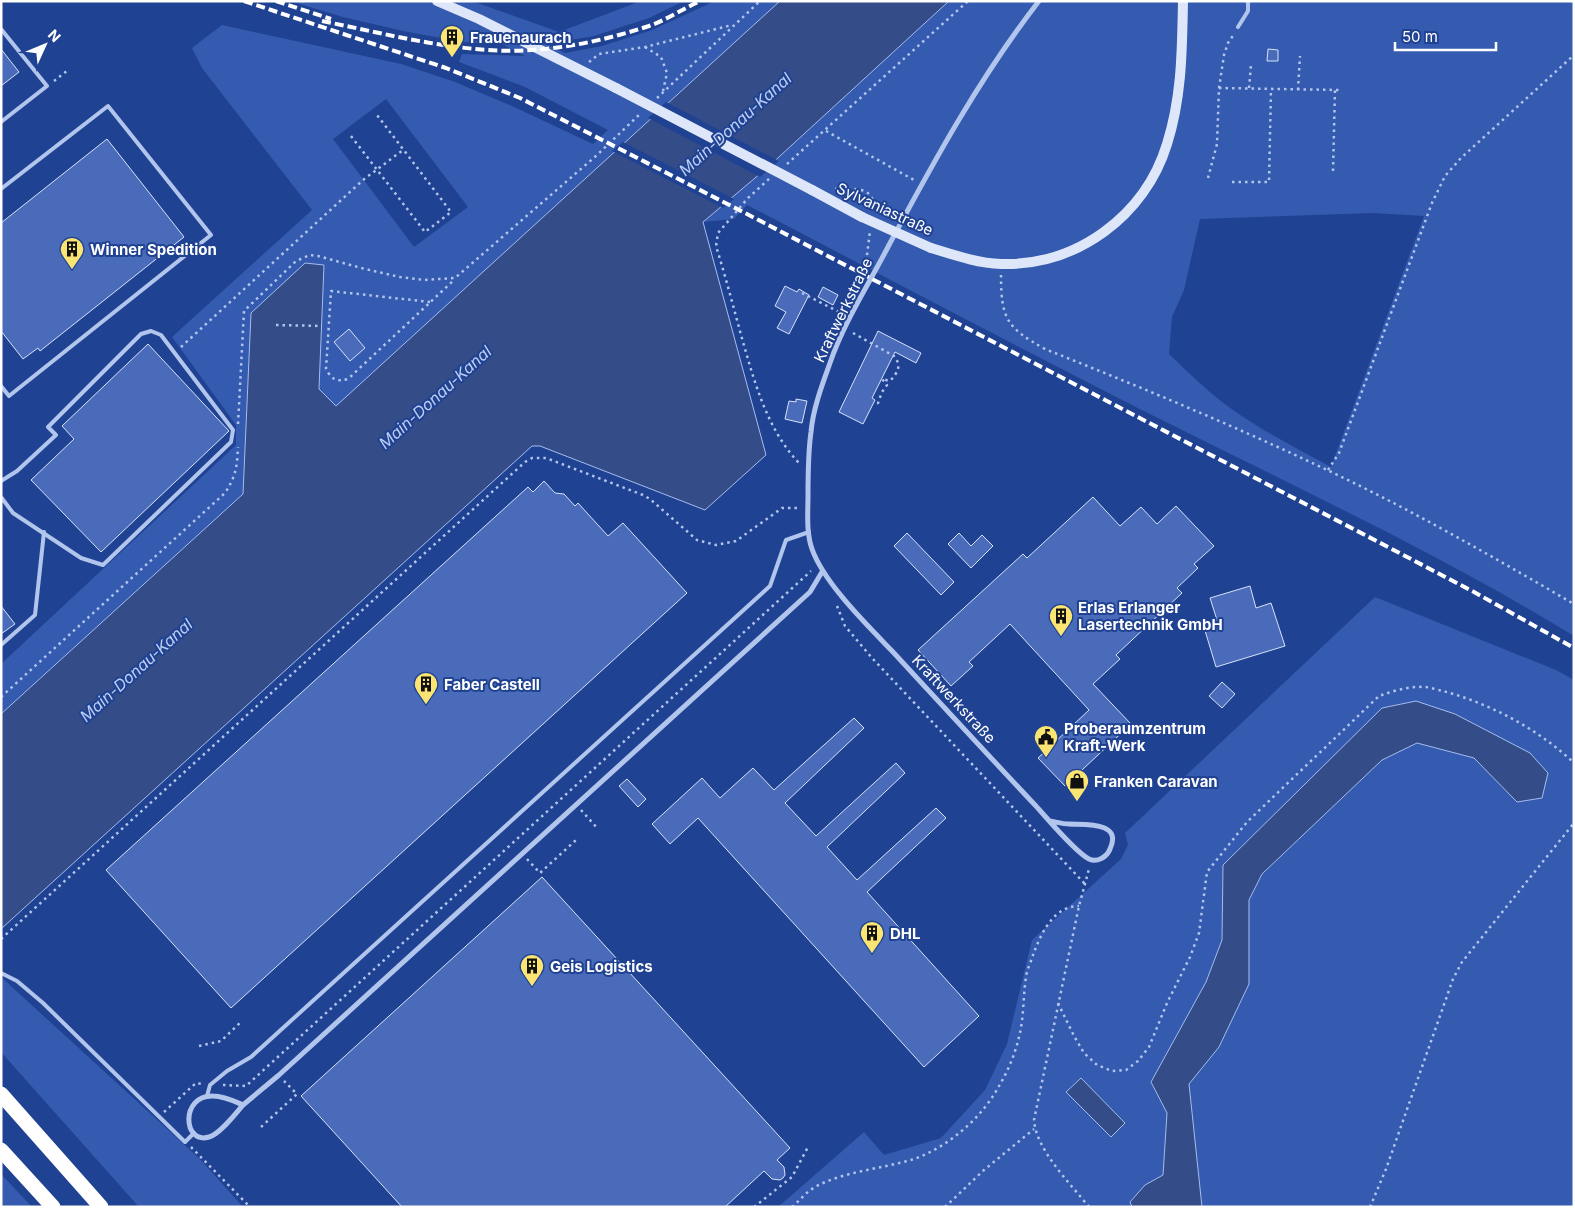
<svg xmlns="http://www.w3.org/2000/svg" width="1575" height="1208" viewBox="0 0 1575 1208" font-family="Inter,sans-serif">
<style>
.green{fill:#345baf;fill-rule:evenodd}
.water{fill:#344d89;stroke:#a6bdee}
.pier{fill:#204292}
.building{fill:#496bb9;stroke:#d7e2fa}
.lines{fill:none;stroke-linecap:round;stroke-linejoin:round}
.path{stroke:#b2c5ed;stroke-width:2.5;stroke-dasharray:2.5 4;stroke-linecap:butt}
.lane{stroke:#b2c5ed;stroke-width:4}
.street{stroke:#b2c5ed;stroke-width:5}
.secondary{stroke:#dee6fa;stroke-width:10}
.highway{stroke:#fff;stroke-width:15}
.rail{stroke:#fff;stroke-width:4;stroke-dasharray:9 4;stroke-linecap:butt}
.secondary-bridge{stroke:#dee6fa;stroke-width:10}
.labels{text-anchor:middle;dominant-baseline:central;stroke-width:4;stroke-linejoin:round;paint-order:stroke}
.poi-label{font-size:15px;font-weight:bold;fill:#fff;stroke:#204292;text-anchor:start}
.street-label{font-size:15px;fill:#fff;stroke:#204292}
.water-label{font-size:16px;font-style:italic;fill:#becff4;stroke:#204292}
</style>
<rect width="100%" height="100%" fill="#204292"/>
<g class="green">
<path d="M290,1H472L559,32L641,1H684L649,18L594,36L547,44L565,53L602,46L652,30L715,1H780L336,407L319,389L324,265L305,264L251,313L243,494L1,714V664L236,445V425L172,337L312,210L202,68L192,48L222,25L401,64L455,82L512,106L593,144L608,130L525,87L459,62L462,54L525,56L502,44L462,42L403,31L343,17ZM386,99L468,207L414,247L333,139Z"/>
<path d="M949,1H1574V636C1447,558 1312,495 1180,429C1034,356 891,280 747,205L734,219L702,222L768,167ZM1373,213L1424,216L1331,467C1298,449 1264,432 1233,410C1210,394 1190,374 1169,354L1172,317L1184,290L1200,219Z"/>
<path d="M1375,597L1556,670L1574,680V1207H1202L1189,1084L1219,1047L1249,984V900L1262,874L1382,760L1417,743L1474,758L1517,802L1542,798L1416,701L1223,865L1222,940L1206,982L1151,1082L1167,1113L1163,1175L1145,1185L1130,1202L1132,1207H778L864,1132L884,1155L941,1138L985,1090L1007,1044L1032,940L1121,859L1128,845L1125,833Z"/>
<path d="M1,977L200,1159L243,1207H139L1,1052Z"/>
<path d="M1,1174L32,1207H1Z"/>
</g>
<g class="water">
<path d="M780,1H949L768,167L703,222L766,455L705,510L540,446H532L1,929V714L243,494L251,313L305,263L324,265L319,389L336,406Z"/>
<path d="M1416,701L1455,714L1530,753L1548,773L1542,798L1517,802L1474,758L1417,743L1382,760L1262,874L1249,900V984L1219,1047L1189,1084L1202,1207H1132L1130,1202L1145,1185L1163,1175L1167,1113L1151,1082L1206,982L1222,940L1223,865L1382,708Z"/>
<path d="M1081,1078L1125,1123L1111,1137L1066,1092Z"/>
</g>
<g class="pier">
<path d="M666,102L779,161L760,177L648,118Z"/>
<path d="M623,142L734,199L723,208L612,151Z"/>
</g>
<g class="building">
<path d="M1,49L19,72L1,86Z"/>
<path d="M1268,49L1278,50V61H1267Z"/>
<path d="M107,139L184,237L40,351L38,348L23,359L1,331V223Z"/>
<path d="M785,286L797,292L799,289L809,295L789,334L777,328L786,312L775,306Z"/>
<path d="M823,287L838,295L833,305L818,297Z"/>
<path d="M349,329L365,348L350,361L334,342Z"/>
<path d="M878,331L921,353L916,363L895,352L872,398L875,400L863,424L839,412Z"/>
<path d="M148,344L229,431L101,552L31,480L74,439L62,426Z"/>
<path d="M796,399L807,401L802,423L785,419L789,401L796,402Z"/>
<path d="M544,481L555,493L564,494L575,506L578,503L608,536L623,523L687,593L231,1008L106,870L528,487L533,492Z"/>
<path d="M1093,497L1120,526L1141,507L1157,524L1176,506L1214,546L1194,564L1198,568L1177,588L1182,593L1116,655L1120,659L1093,684L1131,724L1065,786L1038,758L1089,710L1010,624L969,662L973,666L951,686L918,650L1023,554L1027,558Z"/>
<path d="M907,533L954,582L941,595L894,546Z"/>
<path d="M959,533L971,546L982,535L993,546L971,568L948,544Z"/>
<path d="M1250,586L1256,608L1271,603L1285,646L1216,667L1203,624L1217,620L1210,598Z"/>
<path d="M1,606L15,624L1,634Z"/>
<path d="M1222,682L1235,694L1222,708L1209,696Z"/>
<path d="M854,718L864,728L785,803L816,836L896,763L905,773L827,847L857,880L936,808L946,818L867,892L979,1016L924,1067L698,818L670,844L652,824L702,778L720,798L753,768L774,790Z"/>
<path d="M627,779L646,799L638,807L619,786Z"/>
<path d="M542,877L790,1148L777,1160L784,1167L785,1175L783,1178L780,1180L772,1179L764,1171L725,1207H402L301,1096Z"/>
</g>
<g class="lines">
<g class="path">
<path d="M645,47L661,57L667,73L663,91"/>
<path d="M589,62L599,54L645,47L732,25"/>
<path d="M54,81L68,70"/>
<path d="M1219,88L1339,90"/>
<path d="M1249,88L1251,65"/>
<path d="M1298,90L1300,56"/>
<path d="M657,98L760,1"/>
<path d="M826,131L914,180"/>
<path d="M351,136L425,232L451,212L377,115"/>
<path d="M787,164L968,1"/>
<path d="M1333,171L1335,90"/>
<path d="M1208,178L1217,144L1219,88L1224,55L1228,43L1234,34"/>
<path d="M769,179L748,198L718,233L716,246C725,275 733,305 741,335C754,380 766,428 799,463"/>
<path d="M1232,182H1269L1271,89"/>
<path d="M835,189C852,189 877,185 873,211"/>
<path d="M867,268L866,263L870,231"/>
<path d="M1001,275C1001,319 1007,328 1045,349C1140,387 1235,426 1327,470C1412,510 1493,557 1574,604"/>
<path d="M802,293L843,314"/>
<path d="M430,302L331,291L326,369C332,380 337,382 348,379L454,280"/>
<path d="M276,325L322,326"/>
<path d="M853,333L894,356C902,366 898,372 890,381L882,379L887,385L882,392L878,403L873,404"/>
<path d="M181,347L363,180L403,150"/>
<path d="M238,424L244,311L296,261L310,255L318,256L365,269L400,277L424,280L455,278L597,155L640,114"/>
<path d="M1328,470L1339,453L1432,203L1445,176L1461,158L1574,55"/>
<path d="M837,606L845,626L872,658L1085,884"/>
<path d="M1,697L225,493C236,476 237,467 238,447"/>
<path d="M581,810L598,829"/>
<path d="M527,859L540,873L576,840"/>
<path d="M1,939L525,462L532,458H546L643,495L650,499L697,540L716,545L736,541L782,508H799"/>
<path d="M1058,1003L1074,1036L1084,1053L1097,1065L1112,1071L1126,1070L1138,1061L1149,1047L1167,1003L1190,957L1199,933L1207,872L1247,822L1379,696C1393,691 1409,686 1424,687C1430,687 1437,690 1443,691C1491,704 1538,729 1574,763"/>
<path d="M199,1046L221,1041L242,1021"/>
<path d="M223,1085L246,1086L811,571"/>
<path d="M164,1112L196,1083L202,1084"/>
<path d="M261,1127L297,1094L284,1081"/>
<path d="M191,1147L250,1207"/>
<path d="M754,1207L792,1177L808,1147"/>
<path d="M792,1207C798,1202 803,1196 809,1191C835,1172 883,1169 914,1159C948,1147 982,1118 999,1086C1008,1071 1015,1054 1019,1037C1024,1018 1023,996 1026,977C1027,969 1031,962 1033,955C1041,934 1053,906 1079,906"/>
<path d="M945,1207L984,1170L1034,1129"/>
<path d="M1089,1207C1070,1183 1036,1150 1034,1120L1079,906L1089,869"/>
<path d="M1370,1207L1386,1169L1453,979L1462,962L1574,823"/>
</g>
<g class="lane">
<path d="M1238,27L1248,11V1"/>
<path d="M1,29L47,86L1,122"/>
<path d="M1,189L108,106L211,235L9,396L1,386"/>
<path d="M1,481L17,471L56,435L48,427L141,334L151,331L161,335L233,430L231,442L103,565L81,558L13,513L1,497"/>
<path d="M1,645L35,615L44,532"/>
<path d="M1,973L17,981L43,1003L185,1142L194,1133"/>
<path d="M207,1096L210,1085L227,1071L251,1057L770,586L786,540L809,532"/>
</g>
<g class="street">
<path d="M1039,1C980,77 934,161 889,245C869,284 844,322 830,363C822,385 813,409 811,432C808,453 808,475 808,496C808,513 806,532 812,549C824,583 867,625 893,652C940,703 987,754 1035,805C1047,818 1075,852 1089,859C1097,863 1107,857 1110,849C1123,821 1084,825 1069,824C1063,824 1056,822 1050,821"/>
<path d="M243,1105C235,1114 220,1134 209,1137C183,1145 180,1095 213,1096C224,1096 234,1101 243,1105L279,1075L810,592L822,572"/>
</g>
<g class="secondary">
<path d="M437,1L479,19L616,88"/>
<path d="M812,190L862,217"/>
<path d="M931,248C954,255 977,263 1001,264C1077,266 1145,216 1167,144C1182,97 1182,50 1183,1"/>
</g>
<g class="highway">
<path d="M1,1094L101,1207"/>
<path d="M1,1150L53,1207"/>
</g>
<g class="rail">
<path d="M244,1L446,68L520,98L747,214L1365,535L1474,592L1574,648"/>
<path d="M276,1L331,19"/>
<path d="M322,21C377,32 431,46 487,50C541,54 597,43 649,26C666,20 683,9 700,1"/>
</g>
<g class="secondary-bridge">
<path d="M616,88L812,190"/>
<path d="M862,217L931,248"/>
</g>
</g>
<defs>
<g id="building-pin" transform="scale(1.25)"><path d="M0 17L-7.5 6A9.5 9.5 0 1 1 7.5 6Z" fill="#fae573" stroke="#204292"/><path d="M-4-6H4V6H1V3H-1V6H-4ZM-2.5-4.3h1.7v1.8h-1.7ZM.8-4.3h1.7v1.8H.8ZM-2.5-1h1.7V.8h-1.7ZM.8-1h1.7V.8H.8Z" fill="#111"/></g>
<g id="civic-pin" transform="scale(1.25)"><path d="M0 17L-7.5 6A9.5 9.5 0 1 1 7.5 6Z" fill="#fae573" stroke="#204292"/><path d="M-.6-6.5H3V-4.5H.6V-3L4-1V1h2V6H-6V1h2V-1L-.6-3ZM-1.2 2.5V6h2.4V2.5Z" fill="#111"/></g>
<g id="shop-pin" transform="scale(1.25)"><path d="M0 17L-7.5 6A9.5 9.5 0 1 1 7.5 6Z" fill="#fae573" stroke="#204292"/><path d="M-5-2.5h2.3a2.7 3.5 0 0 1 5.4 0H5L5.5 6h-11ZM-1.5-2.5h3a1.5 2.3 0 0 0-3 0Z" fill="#111"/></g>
</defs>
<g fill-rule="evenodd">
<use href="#building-pin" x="452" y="37"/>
<use href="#building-pin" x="72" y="249"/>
<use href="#building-pin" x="1061" y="616"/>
<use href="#building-pin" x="426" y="684"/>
<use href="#civic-pin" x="1046" y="737"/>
<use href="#shop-pin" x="1077" y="781"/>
<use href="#building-pin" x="872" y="933"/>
<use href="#building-pin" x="532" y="966"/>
</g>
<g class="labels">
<g class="poi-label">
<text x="470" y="37">Frauenaurach</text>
<text x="90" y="249">Winner Spedition</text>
<text x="1078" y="607">Erlas Erlanger<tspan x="1078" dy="17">Lasertechnik GmbH</tspan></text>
<text x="444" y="684">Faber Castell</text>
<text x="1064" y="728">Proberaumzentrum<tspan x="1064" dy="17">Kraft-Werk</tspan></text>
<text x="1094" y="781">Franken Caravan</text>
<text x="890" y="933">DHL</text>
<text x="550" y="966">Geis Logistics</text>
</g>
<g class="street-label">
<text transform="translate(885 209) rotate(25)">Sylvaniastraße</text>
<text transform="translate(843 310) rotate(-64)">Kraftwerkstraße</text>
<text transform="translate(954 699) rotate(47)">Kraftwerkstraße</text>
</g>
<g class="water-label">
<text transform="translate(735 124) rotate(-42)">Main-Donau-Kanal</text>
<text transform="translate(435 397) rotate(-42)">Main-Donau-Kanal</text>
<text transform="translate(136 670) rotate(-42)">Main-Donau-Kanal</text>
</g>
</g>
<rect width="1575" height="1208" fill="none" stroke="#ffffff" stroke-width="5"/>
<g transform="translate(45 45) rotate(46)" stroke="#204292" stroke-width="4" paint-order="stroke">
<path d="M0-4L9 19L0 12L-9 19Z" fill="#ffffff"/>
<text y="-8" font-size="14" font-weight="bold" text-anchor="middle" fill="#ffffff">N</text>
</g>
<path d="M1395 42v8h101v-8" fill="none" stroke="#ffffff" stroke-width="2.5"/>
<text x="1402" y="42" font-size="15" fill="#ffffff" stroke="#204292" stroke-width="4" paint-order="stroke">50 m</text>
</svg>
